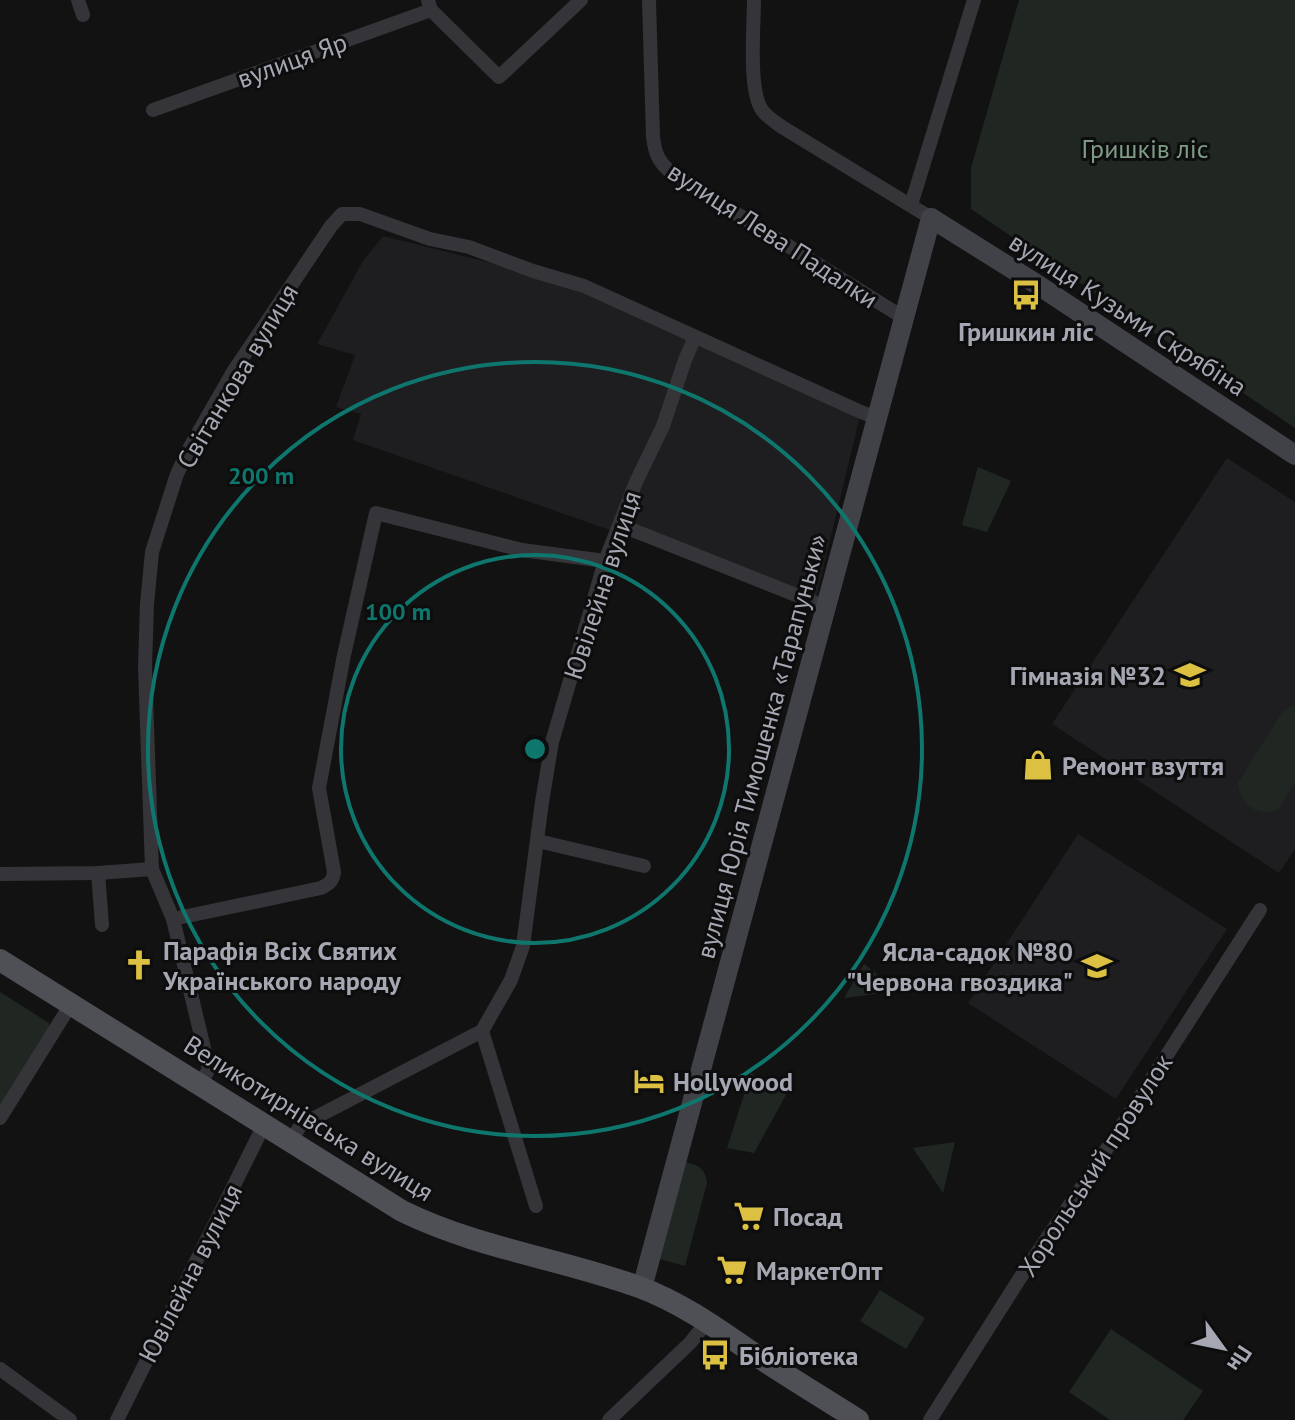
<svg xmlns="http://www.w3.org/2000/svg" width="1295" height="1420" viewBox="0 0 1295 1420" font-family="'PT Sans',sans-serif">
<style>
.built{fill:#1e1e20}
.green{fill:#202722}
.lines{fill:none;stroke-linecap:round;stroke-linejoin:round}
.street{stroke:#353539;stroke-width:14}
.secondary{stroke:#414247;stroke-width:20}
.primary{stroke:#4f5056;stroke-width:22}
.ring{fill:none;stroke:#0f766e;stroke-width:4}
.labels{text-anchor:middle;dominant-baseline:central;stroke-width:6;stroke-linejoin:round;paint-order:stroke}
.street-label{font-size:26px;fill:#a5a7b2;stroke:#0d0d0e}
.park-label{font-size:26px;fill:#7e9b84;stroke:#0d0d0e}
.poi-label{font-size:26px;font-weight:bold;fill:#a5a7b2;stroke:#0d0d0e;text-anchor:start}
.centre{fill:#0f766e;stroke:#0d0d0e;stroke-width:4}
.ring-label{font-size:24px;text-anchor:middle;font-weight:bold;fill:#0f766e;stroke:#0d0d0e;stroke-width:6;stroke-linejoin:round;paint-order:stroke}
</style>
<rect width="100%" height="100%" fill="#121213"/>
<g class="built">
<path d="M383,236L584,286L861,412L815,602L353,440L361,414L336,407L355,355L317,344L363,261Z"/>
<path d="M1227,458L1295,502V849L1279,873L1052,724Z"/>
<path d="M1078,834L1227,929L1116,1099L968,1003Z"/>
</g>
<g class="green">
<path d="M1019,0H1295V428L971,209V168Z"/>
<path d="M978,467L1011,481L987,532L962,525Z"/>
<path d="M1295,705V783L1278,810C1257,817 1241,805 1238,783L1281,714L1286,709Z"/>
<path d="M864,964L899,991L844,998Z"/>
<path d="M0,992L49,1023V1028L0,1108Z"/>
<path d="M751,1073L787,1093L754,1153L727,1148Z"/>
<path d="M955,1142L943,1193L913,1148Z"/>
<path d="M686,1162C699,1166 705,1168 707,1183L685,1266L659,1259Z"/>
<path d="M880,1290L925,1318L906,1349L860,1321Z"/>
<path d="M1111,1329L1203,1391L1183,1420H1110L1069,1392Z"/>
</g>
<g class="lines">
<g class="street">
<path d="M78,0L83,15"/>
<path d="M428,0L431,10L499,77L581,0"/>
<path d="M649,0L653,137C655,154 659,163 673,174L904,318"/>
<path d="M754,0C754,25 748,90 762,110C767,117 775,122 782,127L931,218"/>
<path d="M153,110L431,10"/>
<path d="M911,205L974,0"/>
<path d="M620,525L826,607"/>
<path d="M538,841L644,866"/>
<path d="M98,873L102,925"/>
<path d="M1,874L98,873L152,869"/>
<path d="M173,919L321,888C329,884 333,881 334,872L319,788L344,655L376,513L522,550L605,561"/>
<path d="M482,1031L536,1206"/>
<path d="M200,1084L209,1069L173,919L152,869L145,667L147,604L152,552L177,474L190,447L233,372L331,226L342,214H360L430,239L469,247L533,271L584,286L861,412L877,418"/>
<path d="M0,1118L71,1004"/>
<path d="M290,1142L301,1125L482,1031L511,980L523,946L542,802L552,742L605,561L636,482L663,426L685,360L695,337"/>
<path d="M0,1369L70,1420"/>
<path d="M117,1420L264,1125"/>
<path d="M609,1420L690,1343L707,1322"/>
<path d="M930,1420L1020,1278L1088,1178L1260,910"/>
</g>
<path class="secondary" d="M642,1288L931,218L1038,285L1295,455"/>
<path class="primary" d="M0,960L402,1211C477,1248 562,1259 639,1287C683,1303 722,1332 760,1358C792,1379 825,1399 858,1420"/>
</g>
<g class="ring">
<circle cx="535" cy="749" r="194"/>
<circle cx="535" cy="749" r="387"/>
</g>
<defs>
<g id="bus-bare" transform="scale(2.4)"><path d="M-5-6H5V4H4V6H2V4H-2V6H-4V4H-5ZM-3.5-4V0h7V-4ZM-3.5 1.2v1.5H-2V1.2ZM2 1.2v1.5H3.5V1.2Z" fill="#dbc042" stroke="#0d0d0e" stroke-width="2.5" paint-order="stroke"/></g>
<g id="school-bare" transform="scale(2.4)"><path d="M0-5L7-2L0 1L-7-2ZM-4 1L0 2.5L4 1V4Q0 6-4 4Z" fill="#dbc042" stroke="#0d0d0e" stroke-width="2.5" paint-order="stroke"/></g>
<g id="shop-bare" transform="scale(2.4)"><path d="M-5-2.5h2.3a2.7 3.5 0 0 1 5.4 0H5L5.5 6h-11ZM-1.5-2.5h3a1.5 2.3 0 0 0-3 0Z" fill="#dbc042" stroke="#0d0d0e" stroke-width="2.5" paint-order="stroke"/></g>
<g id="church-bare" transform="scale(2.4)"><path d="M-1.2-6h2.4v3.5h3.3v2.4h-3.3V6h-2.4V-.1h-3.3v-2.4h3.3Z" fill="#dbc042" stroke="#0d0d0e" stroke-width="2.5" paint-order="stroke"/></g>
<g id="hotel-bare" transform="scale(2.4)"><path d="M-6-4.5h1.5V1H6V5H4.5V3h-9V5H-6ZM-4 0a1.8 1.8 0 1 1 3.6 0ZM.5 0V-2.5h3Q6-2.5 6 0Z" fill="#dbc042" stroke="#0d0d0e" stroke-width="2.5" paint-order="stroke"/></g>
<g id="supermarket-bare" transform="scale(2.4)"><path d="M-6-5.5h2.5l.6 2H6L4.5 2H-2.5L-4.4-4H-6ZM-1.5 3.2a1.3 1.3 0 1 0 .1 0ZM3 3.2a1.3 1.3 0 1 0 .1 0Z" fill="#dbc042" stroke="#0d0d0e" stroke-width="2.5" paint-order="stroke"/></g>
</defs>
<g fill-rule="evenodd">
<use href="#bus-bare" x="1026" y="295"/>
<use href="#school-bare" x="1190" y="675"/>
<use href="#shop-bare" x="1038" y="765"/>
<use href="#church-bare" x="139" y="965"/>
<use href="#school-bare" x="1097" y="966"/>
<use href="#hotel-bare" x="649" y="1081"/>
<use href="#supermarket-bare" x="749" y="1216"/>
<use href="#supermarket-bare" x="732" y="1270"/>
<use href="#bus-bare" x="715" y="1355"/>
</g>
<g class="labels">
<g class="street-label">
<text transform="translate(292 60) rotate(-20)">вулиця Яр</text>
<text transform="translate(773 235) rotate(33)">вулиця Лева Падалки</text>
<text transform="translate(1128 314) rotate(33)">вулиця Кузьми Скрябіна</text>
<text transform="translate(237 376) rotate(-59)">Світанкова вулиця</text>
<text transform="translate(602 585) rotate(-72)">Ювілейна вулиця</text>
<text transform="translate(761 746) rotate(-75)">вулиця Юрія Тимошенка «Тарапуньки»</text>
<text transform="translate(309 1118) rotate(32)">Великотирнівська вулиця</text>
<text transform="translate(1095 1165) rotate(-57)">Хорольський провулок</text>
<text transform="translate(190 1273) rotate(-63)">Ювілейна вулиця</text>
</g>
<g class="park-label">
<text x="1145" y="148">Гришків ліс</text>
</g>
<g class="poi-label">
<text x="1026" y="331" text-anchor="middle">Гришкин ліс</text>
<text x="1166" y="675" text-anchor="end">Гімназія №32</text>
<text x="1062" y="765">Ремонт взуття</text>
<text x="163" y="950">Парафія Всіх Святих<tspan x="163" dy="30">Українського народу</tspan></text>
<text x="1073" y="951" text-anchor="end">Ясла-садок №80<tspan x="1073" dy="30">"Червона гвоздика"</tspan></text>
<text x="673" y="1081">Hollywood</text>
<text x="773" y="1216">Посад</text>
<text x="756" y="1270">МаркетОпт</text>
<text x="739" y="1355">Бібліотека</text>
</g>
</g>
<circle cx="535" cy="749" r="12" class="centre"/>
<g class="ring-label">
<text x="261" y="484">200 m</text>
<text x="398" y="620">100 m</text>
</g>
<g transform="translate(1223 1348) rotate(123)" stroke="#0d0d0e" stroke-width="6" paint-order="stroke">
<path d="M0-6L14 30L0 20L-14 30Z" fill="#a5a7b2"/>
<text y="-12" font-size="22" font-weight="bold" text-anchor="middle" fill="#a5a7b2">Пн</text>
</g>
</svg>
